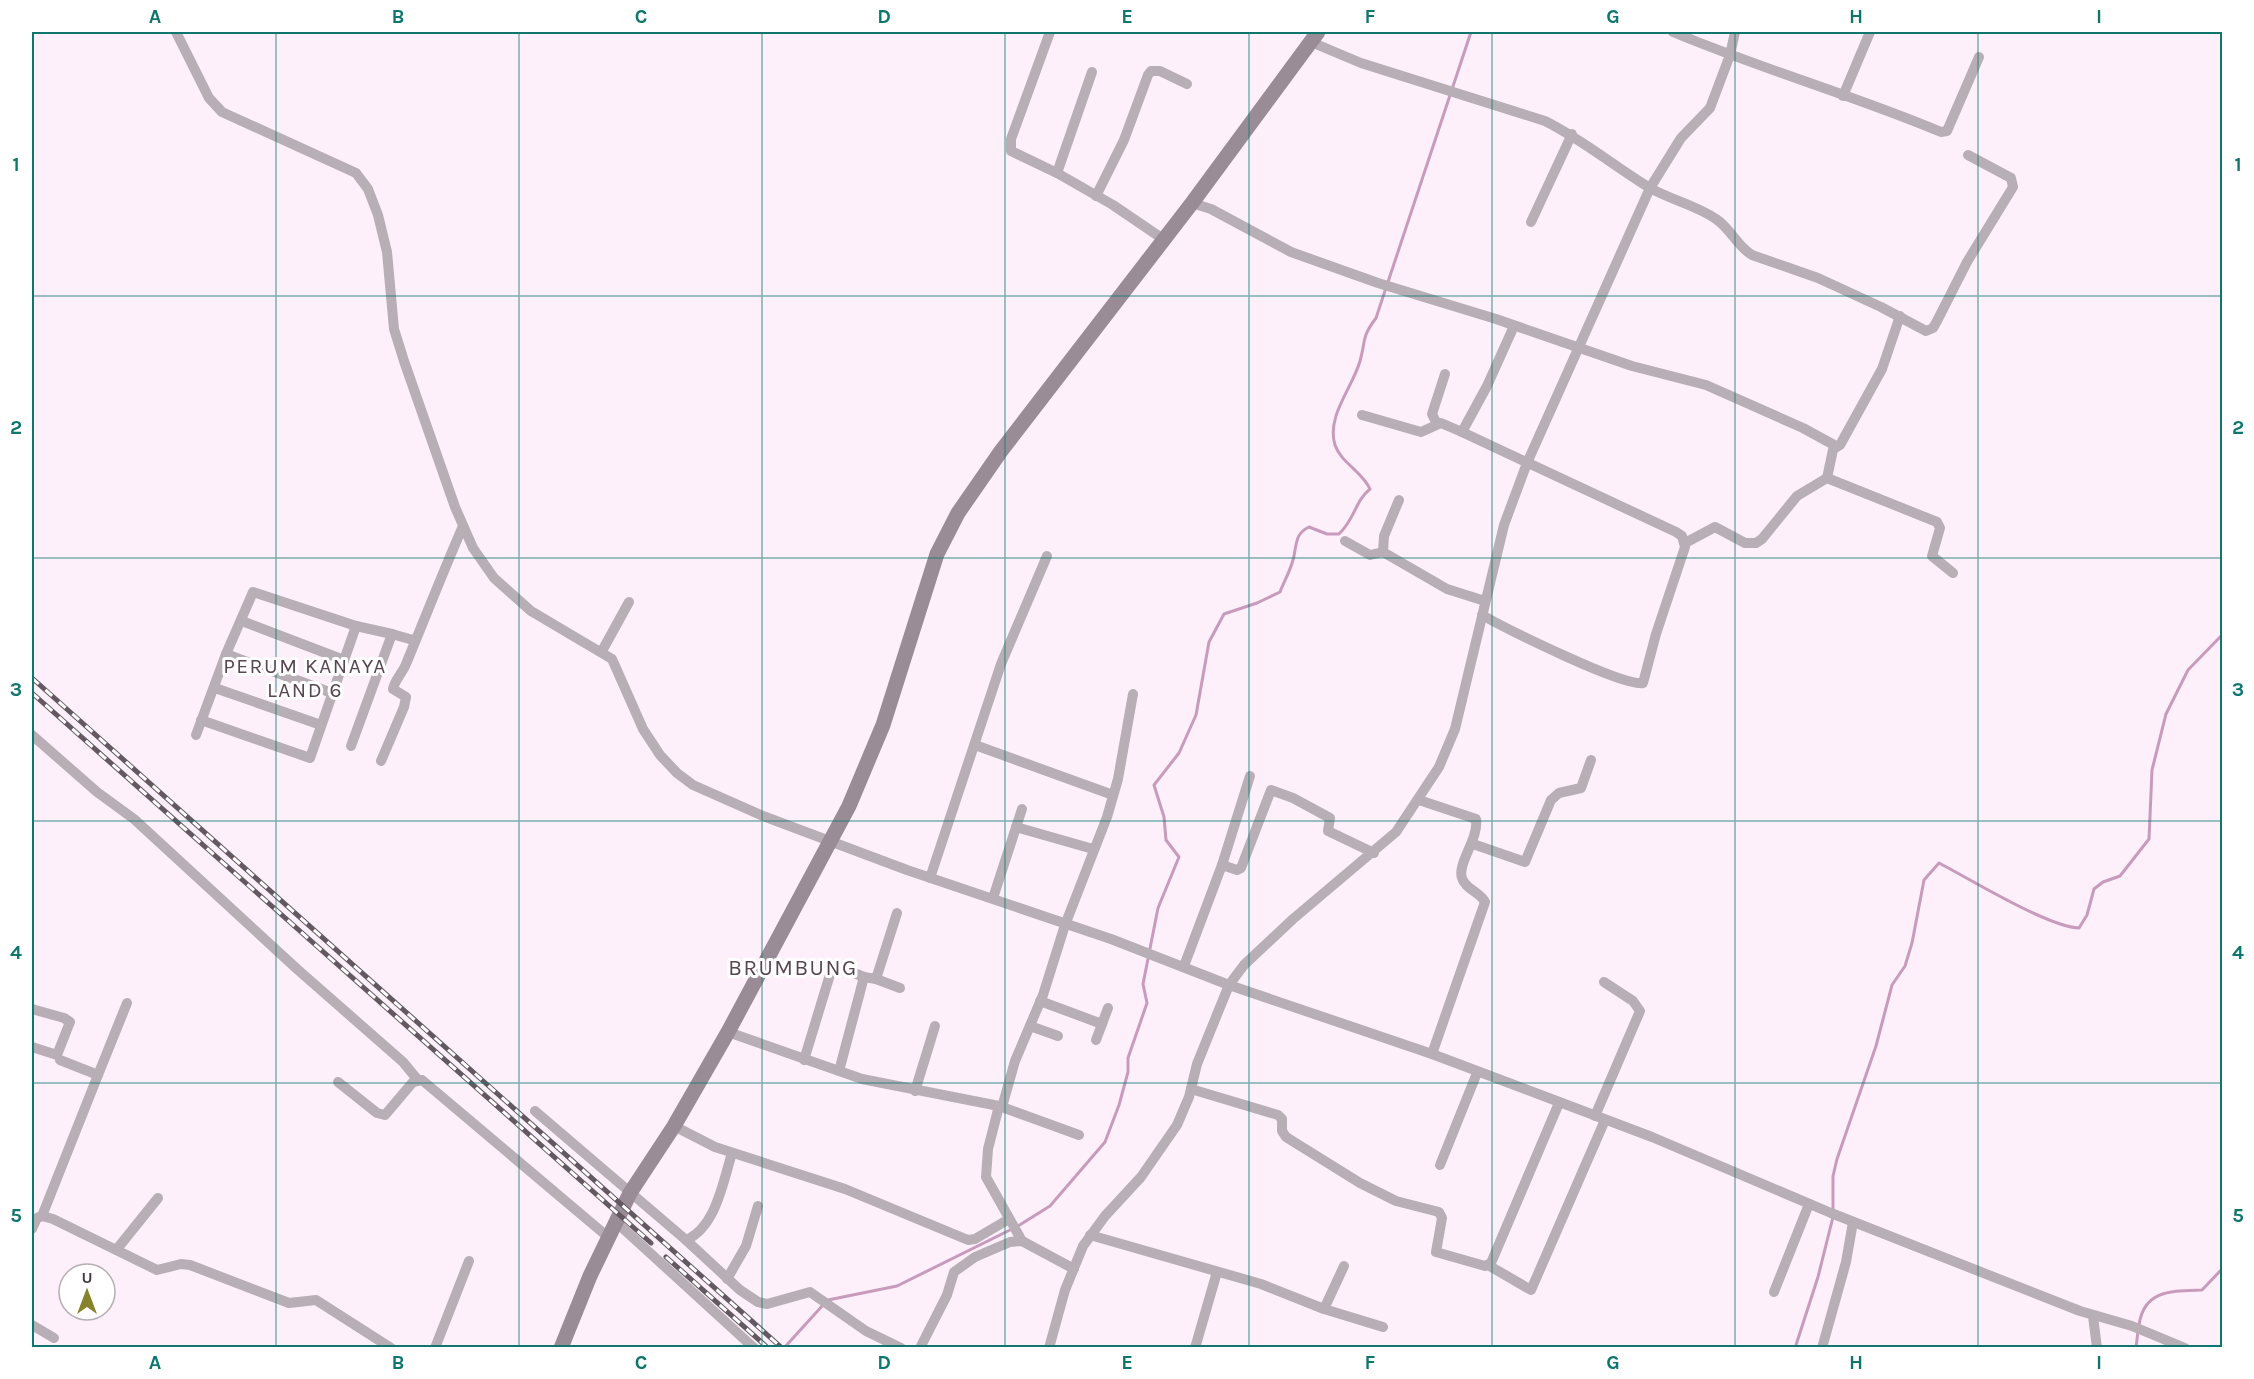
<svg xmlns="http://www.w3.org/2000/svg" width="2254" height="1379" viewBox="0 0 2254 1379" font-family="Karla,sans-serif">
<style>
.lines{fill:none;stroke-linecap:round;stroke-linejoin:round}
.stream{stroke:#c89bbc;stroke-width:3}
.street{stroke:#b8aeb5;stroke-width:10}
.secondary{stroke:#9a8c97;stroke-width:15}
.rail-casing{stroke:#635961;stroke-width:5}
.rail{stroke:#fff;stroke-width:3;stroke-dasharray:9;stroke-linecap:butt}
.grid{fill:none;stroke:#0f766e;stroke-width:1.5;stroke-opacity:0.55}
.labels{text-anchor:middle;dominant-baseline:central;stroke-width:6;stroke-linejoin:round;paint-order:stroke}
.neighbourhood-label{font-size:21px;letter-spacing:1.5px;fill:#574552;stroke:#fff}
.quarter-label{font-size:22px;letter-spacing:1.5px;fill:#574552;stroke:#fff}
.neatline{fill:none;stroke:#0f766e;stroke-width:2}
.grid-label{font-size:20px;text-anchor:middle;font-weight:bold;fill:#0f766e}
</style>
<rect width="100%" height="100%" fill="#fef0fa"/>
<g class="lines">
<g class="stream">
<path d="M1833,1210V1176L1837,1159L1876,1046L1892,985L1905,966L1912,943L1924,880L1939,863C1970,879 2048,927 2079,928L2087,915L2094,889L2103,882L2120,876L2149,839L2152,770L2166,714L2188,670L2222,635"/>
<path d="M1018,1226L1050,1206L1105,1142L1119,1105L1128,1072V1058L1147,1003L1143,984L1158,908L1179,857L1166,840L1164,817L1154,785L1179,753L1196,715L1209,642L1224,614L1257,603L1280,592C1284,582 1290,571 1293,560C1297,546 1294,534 1309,527L1327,534H1339C1355,519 1355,501 1370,489C1362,471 1341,463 1335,445C1326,416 1353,387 1360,361C1366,340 1361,338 1376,318L1471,32"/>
<path d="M828,1300L897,1286L1012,1229"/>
<path d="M2139,1325C2144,1289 2173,1291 2202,1290L2222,1269"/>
<path d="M784,1348L823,1305"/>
<path d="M1795,1348L1818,1277L1833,1217"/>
<path d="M2136,1348L2138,1331"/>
</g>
<g class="street">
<path d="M176,32L209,98L222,112L356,173L368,189L378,215L387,252L394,329L404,361L455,507L473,548L494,578L531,611L612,659L643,729L660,755L677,773L693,785L763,816L907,870L1111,939L1229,985L1432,1054L1652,1137L1831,1213L2080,1311L2132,1326L2185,1348"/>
<path d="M1050,32L1011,139V151L1057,173L1113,205L1163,239"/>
<path d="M1673,32C1761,69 1853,95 1941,132L1947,131L1979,57"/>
<path d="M1311,42L1361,63L1545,121C1583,140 1614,166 1650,188C1671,200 1696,205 1716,219C1731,229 1737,246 1752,255L1818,278L1881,307L1926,331L1933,328L1937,321L1967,262L2013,187L2011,178L1968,155"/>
<path d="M1843,96L1870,32"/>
<path d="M1057,173L1092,72"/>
<path d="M1096,196L1124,140L1148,75L1151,71H1160L1187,84"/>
<path d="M1192,203L1211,209L1291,252L1378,283L1496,319L1632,366L1706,385L1803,428L1834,445L1827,478L1797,496L1762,539L1756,543H1745L1715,527L1685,543"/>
<path d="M1531,222L1572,134"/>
<path d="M1362,415L1421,432L1441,423L1462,432"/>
<path d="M1437,424L1432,414L1445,374"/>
<path d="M1835,448L1840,445L1882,369L1900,316"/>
<path d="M1827,478L1937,522L1940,528L1932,556L1953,573"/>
<path d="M1399,500L1384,536L1383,552L1447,589L1485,601"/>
<path d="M1345,541L1370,555L1383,552"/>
<path d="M1482,615C1505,628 1623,687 1643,683L1656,634L1685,547L1682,536L1676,532L1462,432L1487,386L1514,326"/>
<path d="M242,621L344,660"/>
<path d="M602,651L629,602"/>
<path d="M226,654L332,693"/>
<path d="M215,688L321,725"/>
<path d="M201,720L310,758L356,626L392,634"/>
<path d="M32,735L97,792L134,819L297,969L403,1062L417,1079"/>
<path d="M196,735L226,654L253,592L356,626"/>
<path d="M975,745L1113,795"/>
<path d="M351,746L392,634L413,640"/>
<path d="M381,761L404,707L406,697L393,689C395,679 402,674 406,664C425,618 443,572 463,526"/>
<path d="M1419,800L1476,819C1479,839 1457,863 1462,878C1465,889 1480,892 1485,902L1432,1054"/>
<path d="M1016,827L1093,849"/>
<path d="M1473,844L1525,862L1551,800L1559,793L1581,788L1591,760"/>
<path d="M1222,865L1237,870L1241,868L1271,790L1293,798L1330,818L1328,831L1374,853"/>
<path d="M930,878L1001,664L1047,556"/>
<path d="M993,898L1022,809"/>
<path d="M1184,966L1222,865L1250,776"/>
<path d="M876,979L900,988"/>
<path d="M1040,1001L1102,1024"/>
<path d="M32,1009L64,1018L70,1022L57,1055L32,1047"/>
<path d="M1030,1026L1058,1036"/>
<path d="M728,1032L862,1079L999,1106L1079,1135"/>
<path d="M1096,1040L1108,1008"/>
<path d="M60,1060L98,1075L127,1003"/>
<path d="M804,1060L832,968L837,966L864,977"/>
<path d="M839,1071L864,977L876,979L897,913"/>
<path d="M338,1082L377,1113L385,1115L413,1082L422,1080L608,1237"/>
<path d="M1191,1089L1278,1115L1282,1119V1131L1286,1137L1360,1183L1396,1201L1439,1212L1442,1218L1436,1252L1485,1266L1491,1263L1559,1103"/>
<path d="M915,1091L935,1026"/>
<path d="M999,1106L988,1149L986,1177L1022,1241"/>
<path d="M1002,1107L1015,1061L1043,995L1065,925L1107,817L1118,779L1133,694"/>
<path d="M535,1111L686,1240L740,1290L758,1302L767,1304L810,1292L866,1331L901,1348"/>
<path d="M1595,1116L1640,1011L1633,1001L1604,982"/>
<path d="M674,1126L715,1147L845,1189L968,1240L975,1239L1009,1219"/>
<path d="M1440,1165L1477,1073"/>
<path d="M42,1216L98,1075"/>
<path d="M616,1222L754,1348"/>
<path d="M32,1229L37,1218L42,1216L53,1219L157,1270L181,1264L190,1265L289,1303L316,1300L391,1348"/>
<path d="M1090,1235L1261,1284L1324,1309L1383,1327"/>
<path d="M686,1240C716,1227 723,1182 732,1153"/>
<path d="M117,1249L158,1198"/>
<path d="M1488,1265L1531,1290L1605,1120"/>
<path d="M727,1279L746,1246L758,1206"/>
<path d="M1774,1292L1809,1204"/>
<path d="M1324,1309L1344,1266"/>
<path d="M2093,1316L2097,1348"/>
<path d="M32,1325L54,1338"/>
<path d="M435,1348L469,1261"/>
<path d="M920,1348L947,1295L954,1272L975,1257L1010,1242L1022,1241L1074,1269"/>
<path d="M1049,1348L1065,1290L1083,1246L1105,1216L1141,1177L1177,1125L1189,1097L1197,1064L1229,985L1244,965L1293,919L1396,832L1439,767L1455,729L1504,525L1527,463L1650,188L1681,138L1710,108L1730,55L1735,32"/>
<path d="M1195,1348L1217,1272"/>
<path d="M1822,1348L1846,1262L1853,1222"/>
</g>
<path class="secondary" d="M561,1348L590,1276L630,1193L674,1126L728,1032L849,806L883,725L937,554L958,513L1001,451L1192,203L1318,32"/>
<g class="rail-casing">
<g id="rail">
<path d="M32,678L782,1348"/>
<path d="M32,693L651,1243"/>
<path d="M666,1257L768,1348"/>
</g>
</g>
<use href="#rail" class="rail"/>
</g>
<path class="grid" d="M276,32V1348M519,32V1348M762,32V1348M1005,32V1348M1249,32V1348M1492,32V1348M1735,32V1348M1978,32V1348M32,296H2222M32,558H2222M32,821H2222M32,1083H2222"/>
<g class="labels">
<g class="neighbourhood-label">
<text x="305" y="666">PERUM KANAYA<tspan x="305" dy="24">LAND 6</tspan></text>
</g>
<g class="quarter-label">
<text x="793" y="968">BRUMBUNG</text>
</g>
</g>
<rect width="2254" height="1379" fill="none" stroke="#ffffff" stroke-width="66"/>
<g transform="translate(87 1292)"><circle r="28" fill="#ffffff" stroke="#b3afb2" stroke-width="1.5"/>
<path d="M0-4.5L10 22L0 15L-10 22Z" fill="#87832c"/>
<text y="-9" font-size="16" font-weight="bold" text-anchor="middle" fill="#40373e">U</text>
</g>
<rect x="33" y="33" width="2188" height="1313" class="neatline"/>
<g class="grid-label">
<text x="155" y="23">A</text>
<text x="398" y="23">B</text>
<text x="641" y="23">C</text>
<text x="884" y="23">D</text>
<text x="1127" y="23">E</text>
<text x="1370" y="23">F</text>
<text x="1613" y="23">G</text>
<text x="1856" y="23">H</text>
<text x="2099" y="23">I</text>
<text x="16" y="171">1</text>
<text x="2238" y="171">1</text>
<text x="16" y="434">2</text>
<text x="2238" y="434">2</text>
<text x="16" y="696">3</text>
<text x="2238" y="696">3</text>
<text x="16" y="959">4</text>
<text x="2238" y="959">4</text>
<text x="16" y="1222">5</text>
<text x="2238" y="1222">5</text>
<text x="155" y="1369">A</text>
<text x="398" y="1369">B</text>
<text x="641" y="1369">C</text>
<text x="884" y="1369">D</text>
<text x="1127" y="1369">E</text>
<text x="1370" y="1369">F</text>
<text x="1613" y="1369">G</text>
<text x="1856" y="1369">H</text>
<text x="2099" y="1369">I</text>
</g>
</svg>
